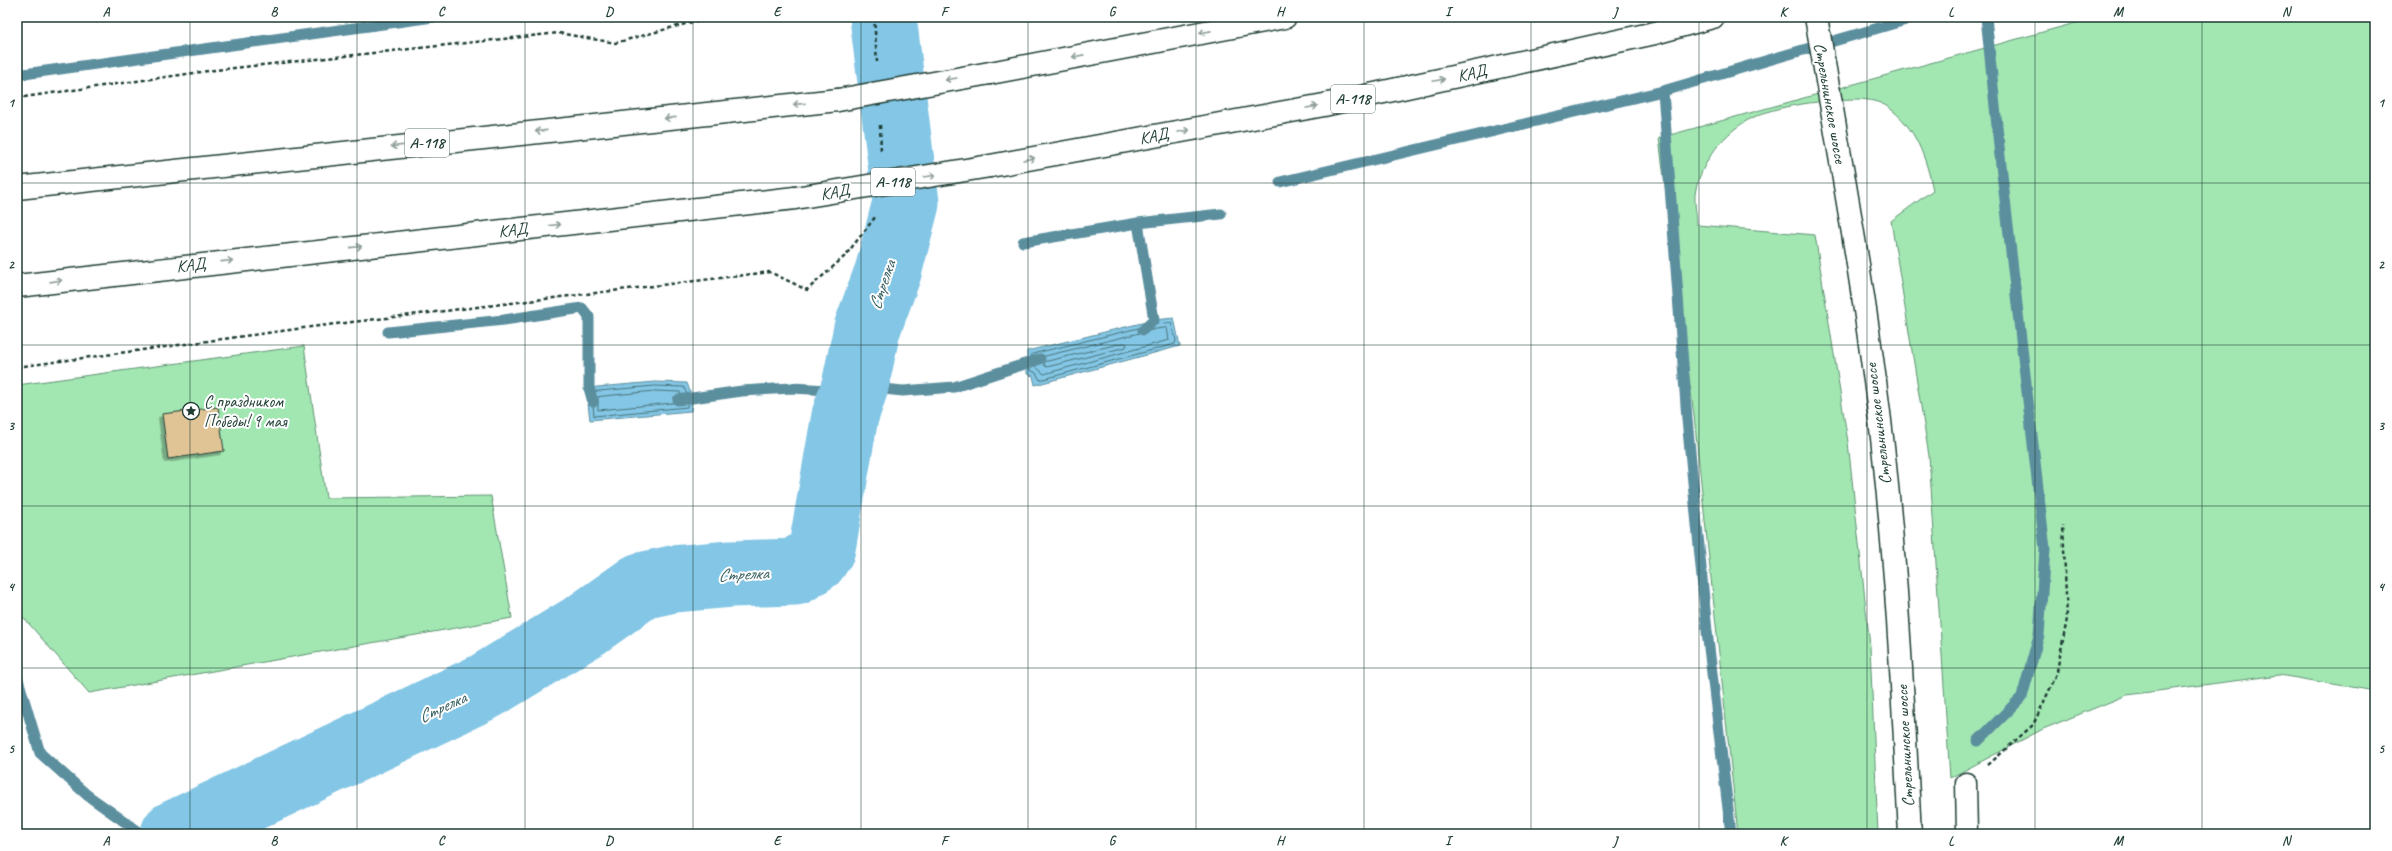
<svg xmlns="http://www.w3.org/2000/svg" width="2392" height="851" viewBox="0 0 2392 851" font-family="Caveat,sans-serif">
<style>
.green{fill:#a2e7b2;stroke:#609273}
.water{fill:#84c6e5;stroke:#5c8f9e}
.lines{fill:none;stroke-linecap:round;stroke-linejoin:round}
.shore{stroke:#47747b;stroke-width:1}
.stream{stroke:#5c8f9e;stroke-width:11}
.river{stroke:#84c6e5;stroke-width:67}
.building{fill:#e1c495;stroke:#1f3d34;filter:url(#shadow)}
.lane-casing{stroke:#1f3d34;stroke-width:23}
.secondary-casing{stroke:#1f3d34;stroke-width:25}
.highway-casing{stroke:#1f3d34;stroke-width:25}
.path{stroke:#1f3d34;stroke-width:2.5;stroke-dasharray:4 3;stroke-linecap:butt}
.lane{stroke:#fff;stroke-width:20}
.secondary{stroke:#fff;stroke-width:22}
.highway{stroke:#fff;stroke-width:22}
.highway-bridge-casing{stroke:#1f3d34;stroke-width:25;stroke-linecap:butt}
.highway-bridge{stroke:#fff;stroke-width:22}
.oneway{stroke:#8f9e9a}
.grid{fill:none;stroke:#1f3d34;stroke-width:1;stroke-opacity:0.55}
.labels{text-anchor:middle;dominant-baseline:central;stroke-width:4;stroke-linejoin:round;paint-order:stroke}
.shield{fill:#fff;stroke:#627771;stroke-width:1}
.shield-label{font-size:16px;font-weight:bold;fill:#1f3d34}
.street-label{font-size:17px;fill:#1f3d34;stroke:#fff}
.poi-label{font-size:17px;fill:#1f3d34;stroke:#fff;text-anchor:start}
.water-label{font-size:18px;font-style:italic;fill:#385f60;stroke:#fff}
.neatline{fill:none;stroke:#1f3d34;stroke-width:1.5}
.grid-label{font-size:13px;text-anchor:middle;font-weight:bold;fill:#1f3d34}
</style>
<defs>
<filter id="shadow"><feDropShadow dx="-3.5" dy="3.5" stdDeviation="0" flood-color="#0004"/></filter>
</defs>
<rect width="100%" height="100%" fill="#fff"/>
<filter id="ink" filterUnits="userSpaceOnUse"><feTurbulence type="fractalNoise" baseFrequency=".025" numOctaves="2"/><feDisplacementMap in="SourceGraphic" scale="8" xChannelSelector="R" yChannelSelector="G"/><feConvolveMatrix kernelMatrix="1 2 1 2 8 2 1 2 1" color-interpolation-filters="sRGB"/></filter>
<g filter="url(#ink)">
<g class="green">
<path d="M2097,17H2375V691L2279,675L2127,695L2043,729L1950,778L1929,456L1891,221L1933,190C1926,158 1916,127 1888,107C1871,96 1847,99 1828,101C1805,103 1775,107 1754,117C1725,130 1700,163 1695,194C1694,204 1697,215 1697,225L1815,235L1848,442L1870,646L1878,834H1738L1694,416L1659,138Z"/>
<path d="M304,346L326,498L491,496L512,618L89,693L17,610V385Z"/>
</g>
<g class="water">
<path d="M1174,318L1180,346L1035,385L1033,376L1027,374V351L1154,320Z"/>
<path d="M655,382L687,383L692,397L691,411L590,420L586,388Z"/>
</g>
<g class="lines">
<g class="shore">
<path d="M1171,323L1176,340L1175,344L1040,380L1036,373L1030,370L1032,354L1155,324Z"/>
<path d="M1167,328L1169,340L1044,374L1035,366L1037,358L1156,329Z"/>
<path d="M1124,343L1127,344L1126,347L1047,367L1044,365L1045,362Z"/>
<path d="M655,386L684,387L688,397L687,407L594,416L592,392Z"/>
<path d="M655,391L680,392L683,402L598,410V397Z"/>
</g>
<g class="stream">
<path d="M17,75L433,17"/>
<path d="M1663,91L1687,419L1707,631L1731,834"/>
<path d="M1280,182L1663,91L1916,17"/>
<path d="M1023,242L1138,223"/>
<path d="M1143,330L1154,320L1138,223L1221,214"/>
<path d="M388,332L504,320L582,308L589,317V388L593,402"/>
<path d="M678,400L742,391L792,388L829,390L855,386L903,391L954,387L1040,359"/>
<path d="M17,676L40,753L87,795L142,834"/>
<path d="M1978,741L2022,697L2039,635L2045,549L2000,156L1986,17"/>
</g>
<path class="river" d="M174,834L486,686L586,625L641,586L673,579L731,574L795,572L815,559L822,548L845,416L855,386L867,329L888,272L906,203L883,17"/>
</g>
<path class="building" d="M218,407L224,451L168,459L162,414Z"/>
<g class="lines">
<g class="lane-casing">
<path id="lane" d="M1966,783L1967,834"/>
</g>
<g class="secondary-casing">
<path id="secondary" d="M1816,17C1840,157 1866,297 1882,438C1897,570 1903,702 1910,834"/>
</g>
<g class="highway-casing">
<g id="highway">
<path d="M990,73L1285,17"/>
<path d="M990,166L1324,105L1655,33L1713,17"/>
<path d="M17,188L838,100"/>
<path d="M17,286L795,198"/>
</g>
</g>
<g class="path">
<path d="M874,17L877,62"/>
<path d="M17,98L215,70L559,33L615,43L711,17"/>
<path d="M880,125L881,152"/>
<path d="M17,367L311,327L770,272L807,290L845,256L876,216"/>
<path d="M1988,765L2033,725L2056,676L2067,619L2063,525"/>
</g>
<use href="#lane" class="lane"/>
<use href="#secondary" class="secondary"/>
<use href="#highway" class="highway"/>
<g class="highway-bridge-casing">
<g id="highway-bridge">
<path d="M838,100L990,73"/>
<path d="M795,198L990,166"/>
</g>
</g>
<use href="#highway-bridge" class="highway-bridge"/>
</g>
<defs><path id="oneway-shaft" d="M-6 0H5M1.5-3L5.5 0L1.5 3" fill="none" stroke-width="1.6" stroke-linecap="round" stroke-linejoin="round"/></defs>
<g class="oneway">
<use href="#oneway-shaft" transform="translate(1205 32) rotate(169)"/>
<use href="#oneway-shaft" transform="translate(1078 56) rotate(169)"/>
<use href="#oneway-shaft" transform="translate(951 79) rotate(170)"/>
<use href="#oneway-shaft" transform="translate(1439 80) rotate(-12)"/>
<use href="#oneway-shaft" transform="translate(799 104) rotate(174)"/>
<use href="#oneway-shaft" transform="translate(1312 107) rotate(-10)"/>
<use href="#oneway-shaft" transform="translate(670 118) rotate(174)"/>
<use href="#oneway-shaft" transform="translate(541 131) rotate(174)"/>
<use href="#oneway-shaft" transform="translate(1184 131) rotate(-10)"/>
<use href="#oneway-shaft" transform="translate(397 146) rotate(174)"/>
<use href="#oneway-shaft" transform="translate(1029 159) rotate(-10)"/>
<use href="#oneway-shaft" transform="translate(930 176) rotate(-9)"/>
<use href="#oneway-shaft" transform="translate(555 225) rotate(-6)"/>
<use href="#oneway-shaft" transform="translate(356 247) rotate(-6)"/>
<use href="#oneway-shaft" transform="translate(227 261) rotate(-6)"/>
<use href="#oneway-shaft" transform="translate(56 281) rotate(-8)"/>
</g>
</g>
<path class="grid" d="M190,17V834M357,17V834M525,17V834M693,17V834M861,17V834M1028,17V834M1196,17V834M1364,17V834M1531,17V834M1699,17V834M1867,17V834M2035,17V834M2202,17V834M17,183H2375M17,345H2375M17,506H2375M17,668H2375"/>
<defs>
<g id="sight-ring" transform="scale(0.9)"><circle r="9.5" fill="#fff" stroke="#1f3d34" stroke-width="1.5"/><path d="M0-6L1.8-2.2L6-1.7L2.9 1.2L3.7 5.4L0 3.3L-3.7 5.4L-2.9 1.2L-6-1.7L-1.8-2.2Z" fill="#1f3d34"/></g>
</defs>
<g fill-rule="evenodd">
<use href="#sight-ring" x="191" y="411"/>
</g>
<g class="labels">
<g class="shield">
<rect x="1331" y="85" width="44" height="28" rx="3"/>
<rect x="405" y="129" width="44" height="28" rx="3"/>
<rect x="871" y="168" width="44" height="28" rx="3"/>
</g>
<g class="shield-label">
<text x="1353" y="99">А-118</text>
<text x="427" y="143">А-118</text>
<text x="893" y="182">А-118</text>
</g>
<g class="street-label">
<text transform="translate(1472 73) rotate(-12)">КАД</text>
<text transform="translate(1830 103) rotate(80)">Стрельнинское шоссе</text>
<text transform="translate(1154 136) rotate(-10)">КАД</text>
<text transform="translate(835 192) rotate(-9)">КАД</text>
<text transform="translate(513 230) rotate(-6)">КАД</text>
<text transform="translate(191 265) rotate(-6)">КАД</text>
<text transform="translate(1878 424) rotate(-97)">Стрельнинское шоссе</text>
<text transform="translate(1905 746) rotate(-93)">Стрельнинское шоссе</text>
</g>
<g class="poi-label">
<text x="204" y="401">С праздником<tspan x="204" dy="20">Победы! 9 мая</tspan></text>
</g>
<g class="water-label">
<text transform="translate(882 285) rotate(-71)">Стрелка</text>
<text transform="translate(743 574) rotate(-3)">Стрелка</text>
<text transform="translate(442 707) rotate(-25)">Стрелка</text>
</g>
</g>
<rect width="2392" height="851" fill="none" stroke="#fff" stroke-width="44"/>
<rect x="22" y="22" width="2348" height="807" class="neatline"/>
<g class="grid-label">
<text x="106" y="16">A</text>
<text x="274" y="16">B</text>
<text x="441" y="16">C</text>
<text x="609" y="16">D</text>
<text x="777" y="16">E</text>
<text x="944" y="16">F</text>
<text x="1112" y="16">G</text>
<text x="1280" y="16">H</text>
<text x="1448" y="16">I</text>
<text x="1615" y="16">J</text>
<text x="1783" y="16">K</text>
<text x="1951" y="16">L</text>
<text x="2118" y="16">M</text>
<text x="2286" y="16">N</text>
<text x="11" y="107">1</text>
<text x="2381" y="107">1</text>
<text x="11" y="269">2</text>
<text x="2381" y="269">2</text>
<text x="11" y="430">3</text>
<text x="2381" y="430">3</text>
<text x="11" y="591">4</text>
<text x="2381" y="591">4</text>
<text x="11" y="753">5</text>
<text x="2381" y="753">5</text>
<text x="106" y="845">A</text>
<text x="274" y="845">B</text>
<text x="441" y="845">C</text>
<text x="609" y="845">D</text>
<text x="777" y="845">E</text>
<text x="944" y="845">F</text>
<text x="1112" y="845">G</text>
<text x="1280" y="845">H</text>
<text x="1448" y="845">I</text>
<text x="1615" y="845">J</text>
<text x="1783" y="845">K</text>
<text x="1951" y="845">L</text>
<text x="2118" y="845">M</text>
<text x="2286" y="845">N</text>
</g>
</svg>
